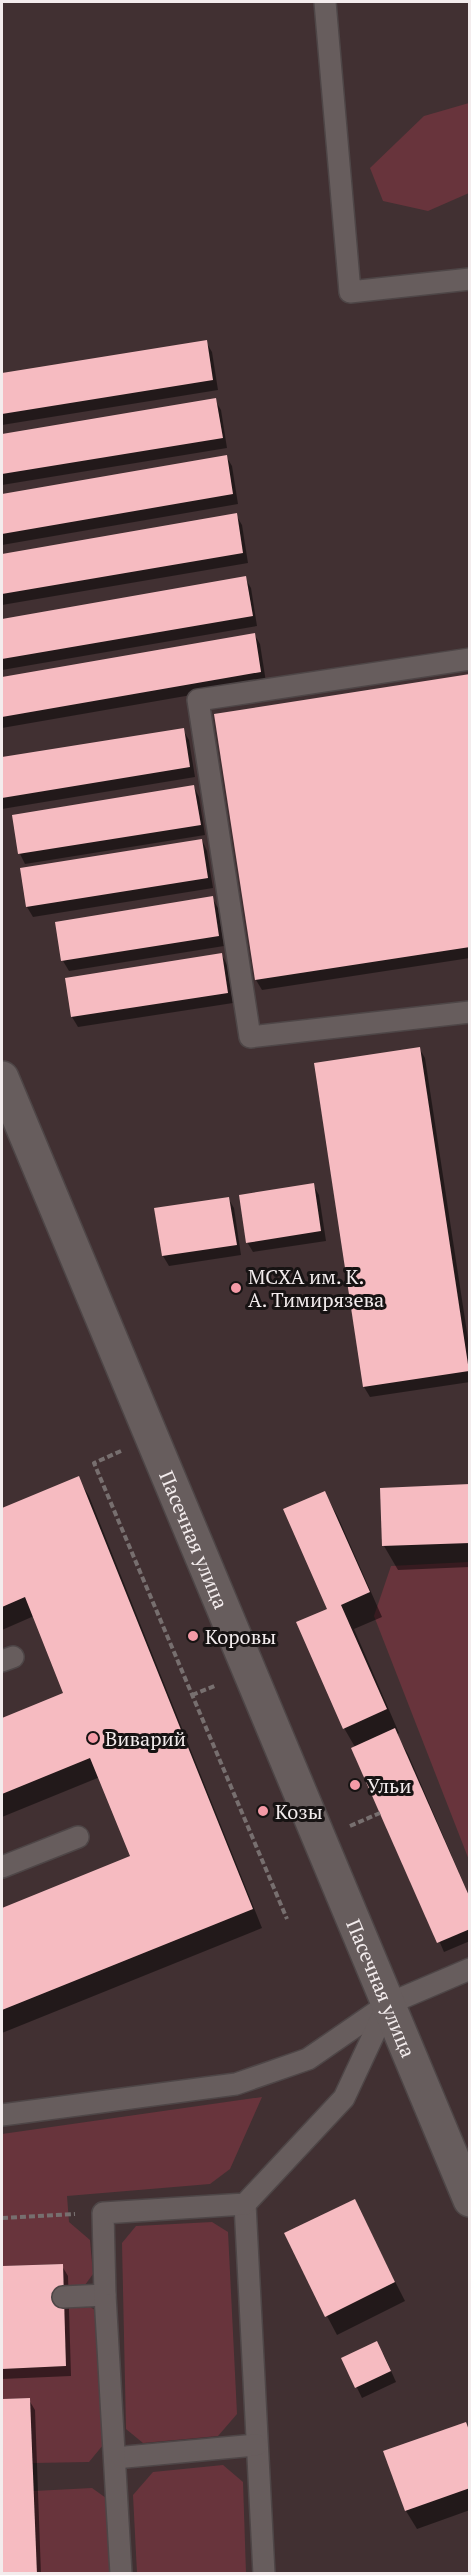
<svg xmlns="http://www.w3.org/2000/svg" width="471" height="2575" viewBox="0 0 471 2575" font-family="'PT Serif',serif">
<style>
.built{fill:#413032}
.green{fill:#68343c}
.shadow{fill:#0007}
.building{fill:#f6bbc1}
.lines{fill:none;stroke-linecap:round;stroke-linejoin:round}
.lane-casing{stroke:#4e4647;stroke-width:24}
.street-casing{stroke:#4e4647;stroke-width:36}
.path{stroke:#776f6f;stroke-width:4;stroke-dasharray:6 3;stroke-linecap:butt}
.lane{stroke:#675d5d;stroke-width:21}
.street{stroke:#675d5d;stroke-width:33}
.poi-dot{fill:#f49aa6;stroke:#171313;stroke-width:2}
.labels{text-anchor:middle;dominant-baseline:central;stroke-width:6;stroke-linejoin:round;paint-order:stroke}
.poi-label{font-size:20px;fill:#f3eced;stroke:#171313;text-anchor:start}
.street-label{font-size:20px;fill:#f3eced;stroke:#171313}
</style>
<rect width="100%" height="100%" fill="#322929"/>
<rect class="built" x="2" y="2" width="467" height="2571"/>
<g class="green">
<path d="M469,103V193L428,211L383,201L370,168L424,116Z"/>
<path d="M469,1562H470L469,1860L374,1616L391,1566Z"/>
<path d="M262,2097L230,2169L210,2184L67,2196L69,2222L90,2240L93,2274L85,2285L64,2288L62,2264L2,2266V2134Z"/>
<path d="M212,2222L228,2232L237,2414L218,2436L143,2443L126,2429L122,2243L136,2226Z"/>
<path d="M87,2305L98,2312L103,2445L89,2462L33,2463L30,2398L2,2399V2369L66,2366L64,2309Z"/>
<path d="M223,2465L243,2482L246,2573H137L133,2495L153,2472Z"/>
<path d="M92,2488L106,2498L110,2573H37L34,2491Z"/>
</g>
<g class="shadow">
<path d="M206,342L212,352L218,390L2,425V375Z"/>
<path d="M215,400L221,410L227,448L2,485V435Z"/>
<path d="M226,456L232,466L238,504L2,545V495Z"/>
<path d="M236,515L242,525L248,563L2,605V555Z"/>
<path d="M245,578L251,588L257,626L2,670V620Z"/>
<path d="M254,634L260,644L266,682L2,728V678Z"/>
<path d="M470,676V958L262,990L256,980L216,715Z"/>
<path d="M183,730L189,740L195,777L2,809V759Z"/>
<path d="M194,787L199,797L205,835L25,864L20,854Z"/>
<path d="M202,840L207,851L213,888L33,917L27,907L22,869Z"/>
<path d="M212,898L218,908L224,946L69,971L63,961Z"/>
<path d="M222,955L227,965L233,1003L78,1027L72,1017L66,979Z"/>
<path d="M419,1048L425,1058L470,1352V1382L370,1397L364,1387Z"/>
<path d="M313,1185L319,1195L326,1241L253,1252L247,1242Z"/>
<path d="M228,1198L234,1208L241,1255L169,1266L163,1256Z"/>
<path d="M78,1478L89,1496L262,1928L2,2033V1909L132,1857L100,1777L2,1817V1719L65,1693L34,1616L2,1630V1509Z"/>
<path d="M470,1486V1567L398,1570L384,1546Z"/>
<path d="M325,1493L338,1517L382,1617L354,1629L399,1733L397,1735L408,1754L470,1898V1941L444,1952L355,1747L344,1728L329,1609Z"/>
<path d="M354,2201L405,2301L337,2335L327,2316Z"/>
<path d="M62,2266L68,2276L71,2376L2,2379V2268Z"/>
<path d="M383,2353L396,2382L362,2398L343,2359Z"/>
<path d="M29,2400L35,2410L41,2574H2V2401Z"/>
<path d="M465,2424L470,2432V2510L417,2529L406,2511L385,2452Z"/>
</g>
<g class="building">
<path d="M207,340L213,380L2,414V373Z"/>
<path d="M216,398L223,438L2,474V434Z"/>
<path d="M227,455L233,494L2,534V494Z"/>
<path d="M237,513L243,553L2,594V554Z"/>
<path d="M246,576L253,616L2,659V619Z"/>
<path d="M255,633L261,672L2,717V677Z"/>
<path d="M470,674V947L255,980L214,714Z"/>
<path d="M184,728L190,767L2,798V757Z"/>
<path d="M194,785L201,825L18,854L12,815Z"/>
<path d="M202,839L208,878L26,907L20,868Z"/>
<path d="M213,896L219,936L61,961L55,922Z"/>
<path d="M222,953L228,993L71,1017L65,978Z"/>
<path d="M420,1047L469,1371L363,1387L314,1063Z"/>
<path d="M314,1183L321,1231L246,1243L239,1195Z"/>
<path d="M229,1197L237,1245L162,1256L154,1208Z"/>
<path d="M79,1476L253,1909L2,2010V1908L130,1856L90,1758L2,1794V1718L63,1693L25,1597L2,1607V1508Z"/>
<path d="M470,1484V1543L382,1546L380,1488Z"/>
<path d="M325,1491L370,1592L341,1605L387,1709L343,1729L296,1622L327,1609L283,1509Z"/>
<path d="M395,1728L470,1898V1929L437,1943L351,1748Z"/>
<path d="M355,2199L395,2282L325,2317L284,2233Z"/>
<path d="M63,2264L66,2366L2,2369V2266Z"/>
<path d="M377,2341L391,2371L355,2388L341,2358Z"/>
<path d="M30,2398L37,2574H2V2399Z"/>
<path d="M466,2422L470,2433V2488L405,2511L383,2451Z"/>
</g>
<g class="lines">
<g class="lane-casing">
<g id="lane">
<path d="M325,2L350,292L470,279"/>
<path d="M470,659L198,700L250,1037L470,1012"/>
<path d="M2,1661L13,1657"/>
<path d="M2,1867L78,1837"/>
<path d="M2,2115L236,2084L308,2059L388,2004L470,1969"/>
<path d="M245,2204L264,2574"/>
<path d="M63,2297L105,2295"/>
<path d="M115,2458L256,2445"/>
<path d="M121,2574L105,2295L103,2213L245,2204L344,2098L388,2004"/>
</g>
</g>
<g class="street-casing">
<g id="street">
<path id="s1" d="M2,1078L470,2200"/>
</g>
</g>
<g class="path">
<path d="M121,1451L94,1463L287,1919"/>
<path d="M192,1695L217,1685"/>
<path d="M350,1826L380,1813"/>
<path d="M2,2218L75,2214"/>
</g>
<use href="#lane" class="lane"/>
<use href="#street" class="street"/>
</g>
<g class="poi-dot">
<circle cx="236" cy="1288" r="6"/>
<circle cx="193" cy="1636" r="6"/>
<circle cx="93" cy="1738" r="6"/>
<circle cx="355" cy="1785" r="6"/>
<circle cx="263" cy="1811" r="6"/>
</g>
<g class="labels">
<g class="poi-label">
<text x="248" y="1276">МСХА им. К.<tspan x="248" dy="23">А. Тимирязева</tspan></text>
<text x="205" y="1636">Коровы</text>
<text x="105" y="1738">Виварий</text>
<text x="367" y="1785">Ульи</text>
<text x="275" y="1811">Козы</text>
</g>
<g class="street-label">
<text stroke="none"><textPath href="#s1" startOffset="500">Пасечная улица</textPath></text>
<text stroke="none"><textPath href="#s1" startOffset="986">Пасечная улица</textPath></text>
</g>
</g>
<rect width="471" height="2575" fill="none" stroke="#f3eced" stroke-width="6"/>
</svg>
